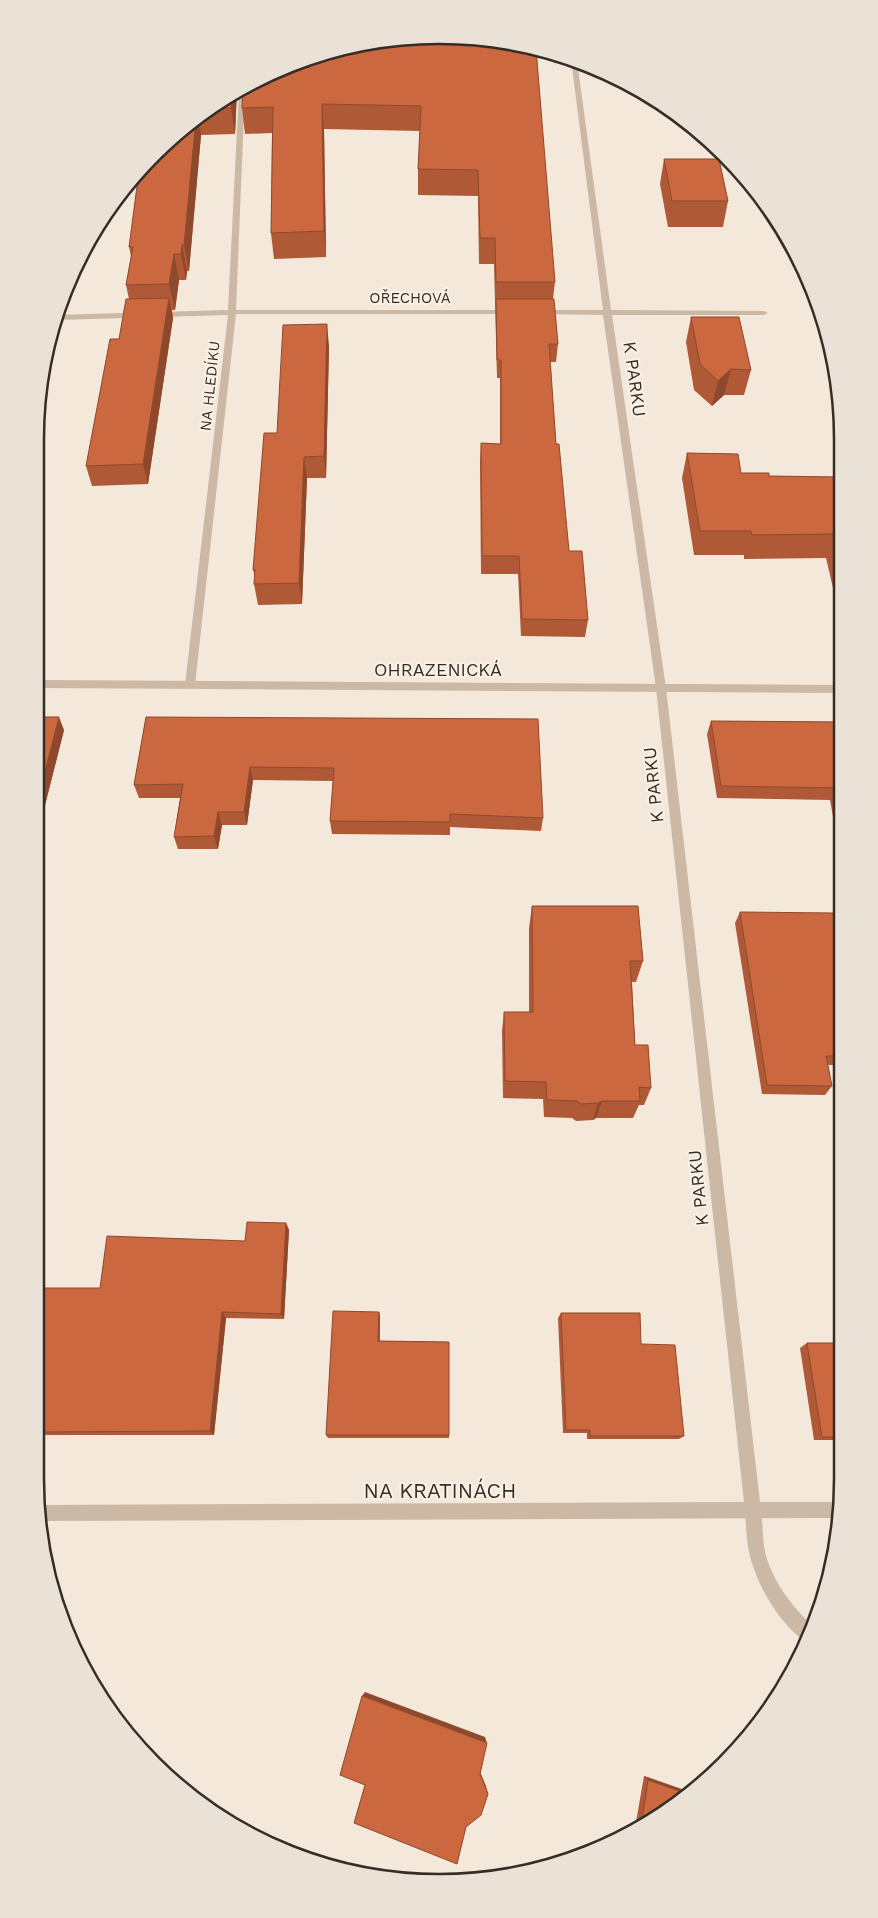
<svg xmlns="http://www.w3.org/2000/svg" width="878" height="1918" viewBox="0 0 878 1918" font-family="'Work Sans',sans-serif">
<style>
.lines{fill:none;stroke-linecap:round;stroke-linejoin:round}
.service{fill:#cbb8a5;fill-rule:evenodd}
.minor{fill:#cbb8a5;fill-rule:evenodd}
.tertiary{fill:#cbb8a5;fill-rule:evenodd}
.wall{fill:#af5937}
.shaded-wall{fill:#8e492d}
.building{fill:#cb6840;stroke:#8e492d}
.labels{text-anchor:middle;dominant-baseline:central;stroke-width:4;stroke-linejoin:round;paint-order:stroke}
.far-street-label{font-size:15px;fill:#372d27;stroke:#faf2e6}
.street-label{font-size:18px;fill:#372d27;stroke:#faf2e6}
.near-street-label{font-size:21px;fill:#372d27;stroke:#faf2e6}
.rim{fill:none;stroke:#372d27;stroke-width:2.5}
</style>
<rect width="100%" height="100%" fill="#f3e8da"/>
<g class="lines">
<path class="service" d="M753,1501L759,1503L761,1509C763,1523 762,1538 765,1552C772,1581 793,1608 814,1627L807,1643C779,1624 756,1584 749,1552C746,1538 746,1523 745,1509L747,1503Z"/>
<g class="minor">
<path d="M571,59L577,61L611,310L764,311L768,313L764,315H612L666,688L760,1502H840L839,1518L42,1521L39,1506L41,1505L744,1502L656,688L603,315L539,314L535,312L539,310H603Z"/>
<path d="M244,87L245,89L236,310H511L515,312L511,314H236L195,685L190,689L185,685L228,315L55,320L56,315L228,310L239,90Z"/>
</g>
<path class="tertiary" d="M35,680L840,685V693L35,688Z"/>
</g>
<g class="wall">
<path d="M439,35L555,282L553,299L558,344L556,362H550L556,444L569,551L588,620L585,637L521,636L518,574H481L480,461L481,443L500,444V378H497L494,264H479L478,196L418,195V169L420,131L324,129L326,257L274,259L271,233L272,133L245,134L242,108Z"/>
<path d="M237,91L235,134L201,135L189,271H187L186,280H179L175,310H172L173,318L148,484L92,486L86,466L129,299L126,285L131,256L129,247L153,154L214,103Z"/>
<path d="M664,159L728,201L723,227H668L660,184Z"/>
<path d="M691,317L751,370L744,395H724L712,406L694,390L686,342Z"/>
<path d="M329,346L326,478H307L302,604L258,605L254,584L255,576L253,570L277,433Z"/>
<path d="M687,453L741,473L769,476L840,477V618L826,558L744,559V555H694L682,478Z"/>
<path d="M35,717L64,730L40,825H35Z"/>
<path d="M146,717L543,818L541,831L450,827V835L332,834L330,821L333,781L253,780L247,825H222L218,849H178L174,837L180,798H139L134,785Z"/>
<path d="M711,721L841,722V861L830,800L717,798L707,734Z"/>
<path d="M532,906L643,961L636,982H632L635,1045L651,1088L644,1105H639L633,1118H596L593,1120L576,1121L572,1118L544,1117L543,1099L503,1098L502,1031L504,1012H529V928Z"/>
<path d="M740,912L841,960L842,1065H828L832,1086L825,1095L762,1094L735,923Z"/>
<path d="M286,1223L289,1230L284,1319L226,1318L214,1435H35V1288H100L245,1241Z"/>
<path d="M379,1312L380,1317V1341L449,1342V1438H328L326,1435Z"/>
<path d="M561,1313L641,1344L684,1436L679,1439H587V1433H563L558,1318Z"/>
<path d="M807,1343H843V1440H814L800,1348Z"/>
<path d="M644,1776L687,1791L641,1829L627,1834L628,1827L636,1822Z"/>
</g>
<g class="shaded-wall">
<path d="M237,91L235,134L231,108L232,94Z"/>
<path d="M322,104L324,129L326,257L324,231Z"/>
<path d="M198,117L201,135L189,271L184,245L196,119Z"/>
<path d="M182,245L187,271L186,280L181,254Z"/>
<path d="M174,254L179,280L175,310L169,284Z"/>
<path d="M169,298L173,318L148,484L143,464Z"/>
<path d="M327,324L329,346L326,478L324,456Z"/>
<path d="M731,369L724,395L712,406L718,381Z"/>
<path d="M304,457L307,478L302,604L299,583Z"/>
<path d="M59,717L64,730L40,825L35,815V811Z"/>
<path d="M250,767L253,780L247,825L244,812Z"/>
<path d="M218,812L222,825L218,849L214,836Z"/>
<path d="M602,1101L596,1118L593,1120L598,1103Z"/>
<path d="M286,1223L289,1230L284,1319L281,1314Z"/>
<path d="M222,1312L226,1318L214,1435L210,1431Z"/>
<path d="M379,1312L380,1317L379,1346L378,1341Z"/>
<path d="M365,1692L485,1737L487,1743L362,1696Z"/>
<path d="M478,1767L486,1786L488,1794L480,1774Z"/>
<path d="M644,1776L687,1791L685,1793L648,1780Z"/>
</g>
<g class="building">
<path d="M439,35L518,43L536,48L555,282H496L495,238H480L478,170L418,169L421,106L322,104L324,231L271,233L273,107L242,108L243,88L284,66L360,43Z"/>
<path d="M232,94L231,108L207,109L214,103Z"/>
<path d="M196,119L184,245H182L181,254H174L169,284L126,285L133,247H129L139,171L153,154Z"/>
<path d="M664,159H719L728,201H672Z"/>
<path d="M169,298L143,464L86,466L110,339H119L126,299Z"/>
<path d="M496,299H554L558,344H549L556,444H559L569,551H582L588,620L522,619L519,556H482L481,443L501,444V360H497Z"/>
<path d="M691,317H739L751,370L731,369L718,381L700,364Z"/>
<path d="M327,324L324,456L304,457L299,583L254,584L255,569L253,570L264,433H277L283,325Z"/>
<path d="M687,453L738,454L741,473H769V476L840,477V554L835,534L752,535L751,531H700Z"/>
<path d="M35,717H59L35,811Z"/>
<path d="M146,717L538,719L543,818L450,814V822L330,821L334,768L250,767L244,812H218L214,836L174,837L183,784L134,785Z"/>
<path d="M711,721L841,722V813L836,788L721,786Z"/>
<path d="M532,906H638L643,961H630L635,1045H648L651,1088L639,1087L640,1101H602L598,1103L581,1104L577,1101L547,1100L546,1082L505,1081L504,1012H533Z"/>
<path d="M740,912L833,913L841,960L842,1056H826L832,1086L767,1085Z"/>
<path d="M247,1222L286,1223L281,1314L222,1312L210,1431L35,1432V1288H100L107,1236L245,1241Z"/>
<path d="M333,1311L379,1312L378,1341L449,1342V1435H326Z"/>
<path d="M561,1313H640L641,1344L675,1345L684,1436H590V1430H566Z"/>
<path d="M807,1343H843V1437H822Z"/>
<path d="M362,1696L487,1743L480,1774L488,1794L481,1815L466,1827L457,1864L354,1823L365,1785L340,1775Z"/>
<path d="M648,1780L685,1793L641,1829L632,1832L641,1827Z"/>
</g>
<g class="labels">
<g class="far-street-label">
<text x="410" y="298">OŘECHOVÁ</text>
<text transform="translate(210 386) rotate(-84)">NA HLEDÍKU</text>
</g>
<g class="street-label">
<text transform="translate(635 379) rotate(82)">K PARKU</text>
<text x="438" y="669">OHRAZENICKÁ</text>
<text transform="translate(653 785) rotate(-96)">K PARKU</text>
<text transform="translate(698 1188) rotate(-96)">K PARKU</text>
</g>
<g class="near-street-label">
<text x="440" y="1490">NA KRATINÁCH</text>
</g>
</g>
<path d="M0 0H878V1918H0ZM439 44H439A395 395 0 0 1 834 439V1479A395 395 0 0 1 439 1874H439A395 395 0 0 1 44 1479V439A395 395 0 0 1 439 44Z" fill="#eae2d7" fill-rule="evenodd"/>
<path class="rim" d="M439 44H439A395 395 0 0 1 834 439V1479A395 395 0 0 1 439 1874H439A395 395 0 0 1 44 1479V439A395 395 0 0 1 439 44Z"/>
</svg>
